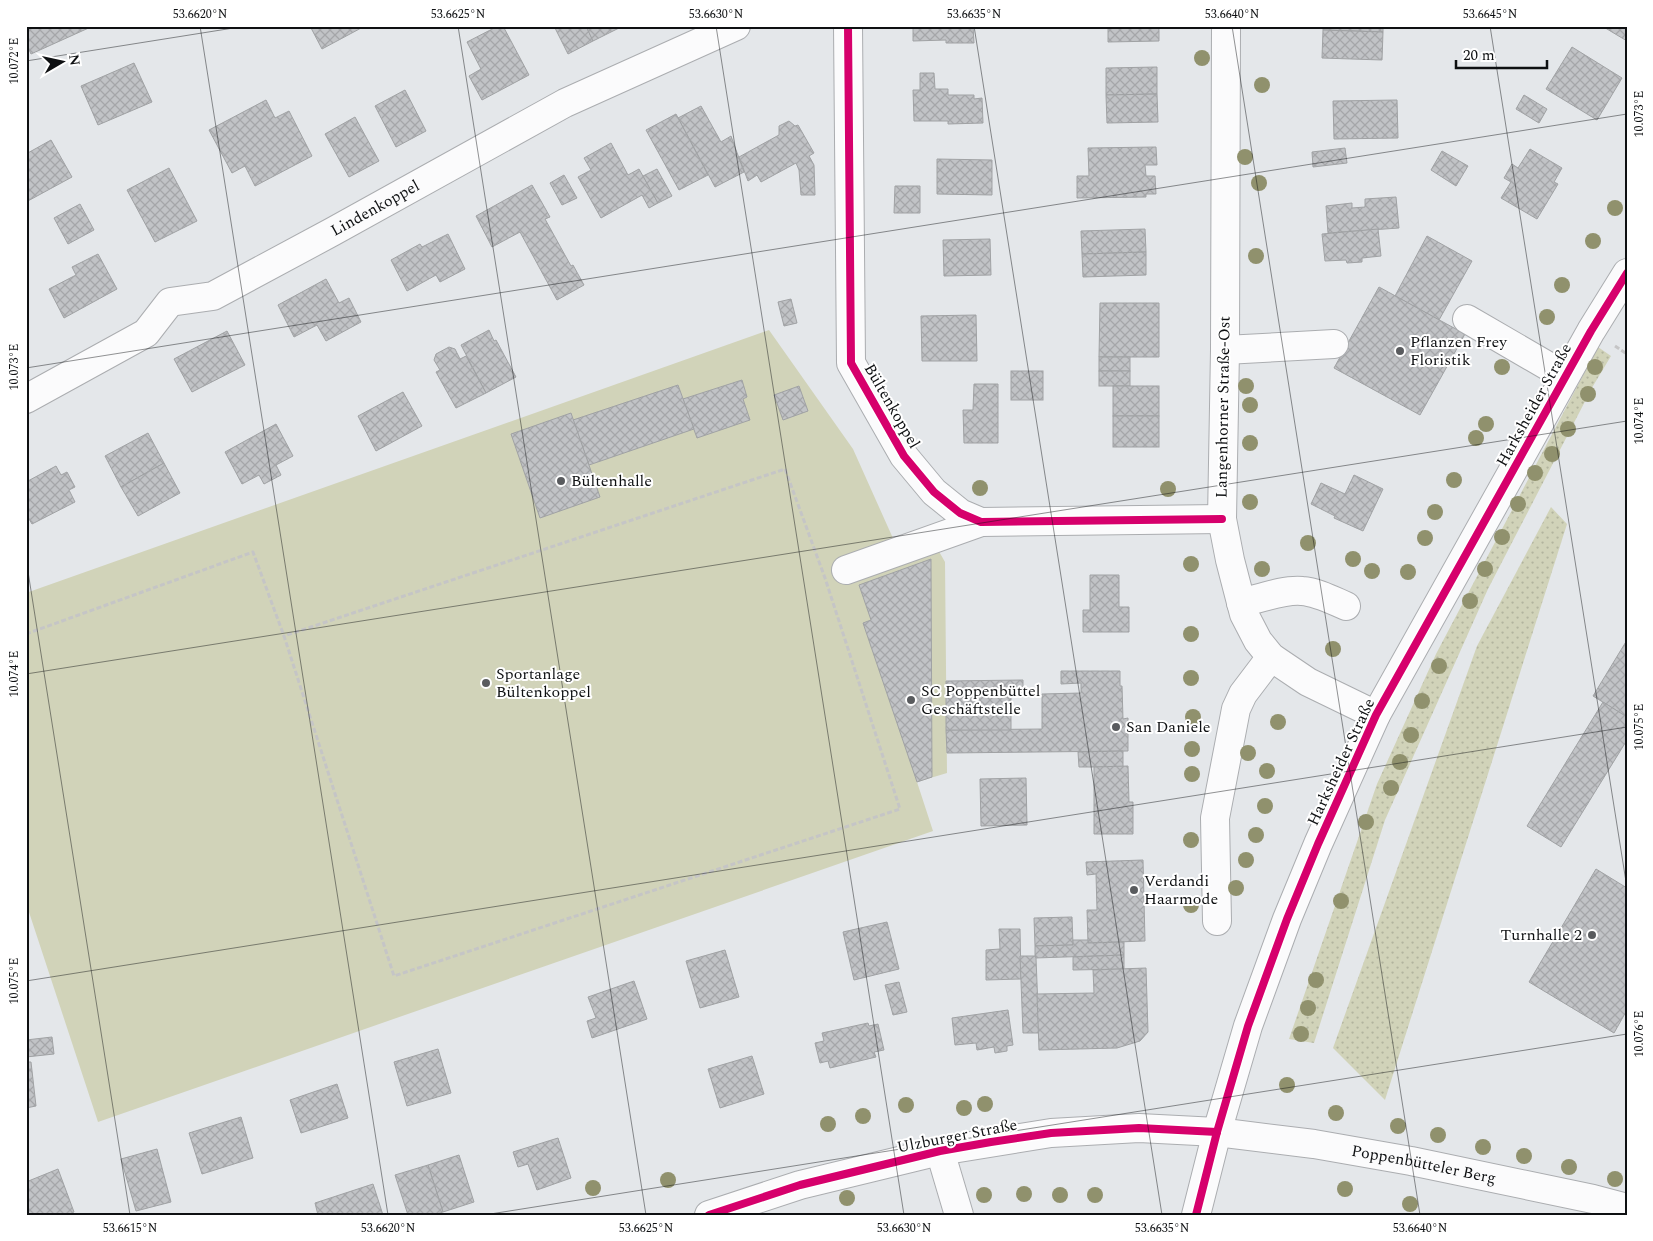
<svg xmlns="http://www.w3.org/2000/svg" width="1653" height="1241" viewBox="0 0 1653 1241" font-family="Spectral,serif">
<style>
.grass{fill:url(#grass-dots)}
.garden{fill:#d1d3b9}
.building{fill:url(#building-cross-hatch);stroke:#a0a2a4}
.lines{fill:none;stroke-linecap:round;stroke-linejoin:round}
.minor-casing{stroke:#abadb0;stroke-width:30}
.major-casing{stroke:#abadb0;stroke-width:30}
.path{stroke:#c5c5c6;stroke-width:3;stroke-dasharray:5 2.5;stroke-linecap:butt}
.minor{stroke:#fbfbfc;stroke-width:28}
.major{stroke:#fbfbfc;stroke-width:28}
.cycleway-casing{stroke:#fff;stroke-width:11}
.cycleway{stroke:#d6006c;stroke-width:8}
.tree{fill:#90916d}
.ticks{fill:none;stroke:#0e1012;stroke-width:1;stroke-opacity:0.45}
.poi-dot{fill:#595b5e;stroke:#fff;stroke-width:2}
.labels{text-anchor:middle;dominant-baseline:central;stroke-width:4;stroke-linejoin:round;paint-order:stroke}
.street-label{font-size:16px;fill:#0e1012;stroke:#fff}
.poi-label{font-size:16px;fill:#0e1012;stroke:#fff;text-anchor:start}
.neatline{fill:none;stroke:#0e1012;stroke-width:2}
.ticks-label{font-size:12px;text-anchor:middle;fill:#0e1012}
</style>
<defs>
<pattern id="grass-dots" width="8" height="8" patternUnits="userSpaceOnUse" patternTransform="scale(1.25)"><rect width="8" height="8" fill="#d1d3b9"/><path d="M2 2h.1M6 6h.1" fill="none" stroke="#b2b49e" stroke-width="1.8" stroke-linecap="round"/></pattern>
<pattern id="building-cross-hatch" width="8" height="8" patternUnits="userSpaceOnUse" patternTransform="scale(1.25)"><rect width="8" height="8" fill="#c1c3c6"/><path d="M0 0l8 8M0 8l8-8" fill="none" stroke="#a5a6a9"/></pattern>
</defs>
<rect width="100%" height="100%" fill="#e4e7ea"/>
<g class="grass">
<path d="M1598,347L1611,356L1593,386L1488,589L1385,820L1314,1043L1289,1039L1377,784L1436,654Z"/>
<path d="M1551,507L1567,524L1385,1100L1333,1048L1477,646Z"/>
</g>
<path class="garden" d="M769,330L853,449L896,545L937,548L945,562L947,773L917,782L933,831L98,1122L26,903V593Z"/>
<g class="building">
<path d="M26,26H93L31,54L26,43Z"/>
<path d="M310,26H362L363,27L322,49Z"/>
<path d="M498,26H503L529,75L482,100L469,76L481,69L467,42Z"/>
<path d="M554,26H586L593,41L568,54Z"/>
<path d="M586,26H618L619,28L593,41Z"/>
<path d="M913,26H973L974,43H946V40L913,41Z"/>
<path d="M1108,26H1159V41L1108,42Z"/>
<path d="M1323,26H1383V32L1323,30Z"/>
<path d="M1602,26H1627V41Z"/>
<path d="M1323,30L1383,32L1382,60L1322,58Z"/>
<path d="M1572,47L1622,78L1597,120L1546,89Z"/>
<path d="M134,63L152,102L98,125L81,86Z"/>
<path d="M1157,67V94L1106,95V68Z"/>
<path d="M920,73H934L935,89H948V95H974V99L982,98L983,123L948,124V121H914L913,90H920Z"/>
<path d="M405,90L426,131L396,147L375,106Z"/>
<path d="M1157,94L1158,122L1107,123L1106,95Z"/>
<path d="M1524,95L1547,109L1539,123L1516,109Z"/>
<path d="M266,100L275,118L289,111L312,156L255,186L245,166L232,173L209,130Z"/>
<path d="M1397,100L1398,138L1334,139L1333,101Z"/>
<path d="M701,106L721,142L731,136L744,172L715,187L678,118Z"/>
<path d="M676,114L708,175L679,190L646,130Z"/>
<path d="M355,117L379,161L349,177L325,134Z"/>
<path d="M789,121L795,126L798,125L814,153L809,156L814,165L815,195H801L799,170L796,163L761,182L757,175L748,181L739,157L779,135V126Z"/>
<path d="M51,140L72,177L26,202V154Z"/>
<path d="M611,143L628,175L639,169L658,203L649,208L642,195L601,218L578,177L591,170L584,158Z"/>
<path d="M1156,147L1157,165H1145L1146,176H1155L1156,194H1146V197L1077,198V176H1089L1088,148Z"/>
<path d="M1345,148L1347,163L1313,167L1312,152Z"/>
<path d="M1530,149L1562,168L1554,182L1558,184L1537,219L1501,198L1511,182L1504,178L1512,164L1518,168Z"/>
<path d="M1442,151L1468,166L1456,186L1431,170Z"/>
<path d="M937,159L992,160V195L937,194Z"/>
<path d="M169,168L197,221L155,242L127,190Z"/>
<path d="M657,169L672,196L658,203L643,176Z"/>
<path d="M564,175L577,198L562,205L550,183Z"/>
<path d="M532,185L550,217L545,219L571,266L573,265L584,285L557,300L520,232L492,247L476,216Z"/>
<path d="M895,186H920V213H894Z"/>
<path d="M1396,197L1399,228L1328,233L1326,206L1352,203V208L1365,207V199Z"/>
<path d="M80,204L94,230L68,244L54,218Z"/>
<path d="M1145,229L1146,252L1082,254L1081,231Z"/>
<path d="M1378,229L1381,256L1362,258V262L1347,263L1346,260L1325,261L1322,234Z"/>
<path d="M448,234L465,269L440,282L436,275L407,291L391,260L420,244L422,247Z"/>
<path d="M1427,236L1472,261L1439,320L1395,296Z"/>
<path d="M990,239L991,275L944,276L943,240Z"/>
<path d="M1146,252V275L1083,277L1082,254Z"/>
<path d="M98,254L117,289L64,318L49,289L76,275L72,267Z"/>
<path d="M326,279L339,303L349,298L361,322L326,341L317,325L294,337L278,305Z"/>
<path d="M1379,287L1465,334L1420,415L1334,368Z"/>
<path d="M791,299L797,323L784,326L778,302Z"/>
<path d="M1100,303H1159V357H1099Z"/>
<path d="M976,315L977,361H922L921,316Z"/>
<path d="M489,330L494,341L496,340L516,377L486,393L461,345Z"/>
<path d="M227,331L245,365L192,392L174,359Z"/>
<path d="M449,347L455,349L460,359L466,356L486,393L456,408L436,372L440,370L434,360L436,354Z"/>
<rect x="1099" y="357" width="31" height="14"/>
<rect x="1011" y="371" width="32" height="29"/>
<rect x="1099" y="371" width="31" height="15"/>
<path d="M742,380L747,397L743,399L750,420L697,438L683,399Z"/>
<path d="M974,384H998V443H964L963,410H973Z"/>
<path d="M678,385L694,429L589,465L573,420Z"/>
<path d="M799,386L808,411L783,420L774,395Z"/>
<rect x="1113" y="386" width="46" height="30"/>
<path d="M403,392L422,426L376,451L358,416Z"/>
<path d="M571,413L600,497L540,518L511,434Z"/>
<rect x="1113" y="416" width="46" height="31"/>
<path d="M276,424L293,456L276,465L281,475L264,484L259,475L242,484L225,452Z"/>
<path d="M148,433L164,463L121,487L105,456Z"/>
<path d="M164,463L180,493L138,516L121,487Z"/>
<path d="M56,466L61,475L67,472L75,487L69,490L75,502L32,524L26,514V482Z"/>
<path d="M1354,475L1383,489L1363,531L1334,518L1335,516L1311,504L1321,483L1345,494Z"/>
<path d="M931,559L932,777L917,782L863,623L871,620L859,585Z"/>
<path d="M1090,575H1119V607H1129V632H1083V610H1090Z"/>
<path d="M1627,640V717L1593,696Z"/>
<path d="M1061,671H1120V686H1122L1123,719L1128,718V751L947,753L946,730L1042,729V694L1081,693V683L1061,684Z"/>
<path d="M1023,680V693L1011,694V730H946V681Z"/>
<path d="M1603,702L1627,717V740L1561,847L1527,826Z"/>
<path d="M1123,751V767H1079L1078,752Z"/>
<path d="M1128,766L1129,802H1133V834H1094V767Z"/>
<path d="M1026,778L1027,825L981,826L980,779Z"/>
<path d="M1143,860L1145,941L1088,943L1087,910H1097L1096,874L1087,875L1086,862Z"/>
<path d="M1596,869L1627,888V1010L1614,1033L1529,982Z"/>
<path d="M1072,917L1073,945L1035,946L1034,918Z"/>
<path d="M887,922L899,969L854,980L843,932Z"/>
<path d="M999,929H1020L1021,979L986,980V950L1000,949Z"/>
<path d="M1073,940H1088V943L1124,942V955L1035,958V946L1073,945Z"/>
<path d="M725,950L739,997L700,1008L686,961Z"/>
<path d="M1124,955V969L1073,970V957Z"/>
<path d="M1020,956H1035L1036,958L1039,1033H1023Z"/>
<path d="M1146,968L1148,1032L1140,1041L1117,1048L1039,1050L1037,994L1094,993L1093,970Z"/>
<path d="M634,981L647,1019L592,1038L587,1021L596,1018L588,997Z"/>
<path d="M899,982L907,1012L893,1015L885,985Z"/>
<path d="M1008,1010L1013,1045L1007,1046V1051L995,1053L994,1047L977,1050L976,1043L955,1045L952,1018Z"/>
<path d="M868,1023L869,1026L878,1024L884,1050L874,1052L876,1057L830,1068L828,1061L820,1063L815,1043L824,1041L822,1033Z"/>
<path d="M52,1037L54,1054L26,1057V1040Z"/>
<path d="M438,1049L451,1093L407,1106L394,1062Z"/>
<path d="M752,1056L764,1094L720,1108L708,1069Z"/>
<path d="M26,1062H31L36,1106L26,1108Z"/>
<path d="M337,1084L348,1118L301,1133L290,1100Z"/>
<path d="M241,1117L253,1158L202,1174L189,1133Z"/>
<path d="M558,1138L571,1178L537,1190L528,1164L518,1167L513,1152Z"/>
<path d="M157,1149L171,1202L136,1211L121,1159Z"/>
<path d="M459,1155L474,1202L443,1212L428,1165Z"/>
<path d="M428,1165L443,1212L434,1215H408L395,1175Z"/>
<path d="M58,1169L74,1212L67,1215H26V1182Z"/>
<path d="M373,1184L383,1215H318L315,1203Z"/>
</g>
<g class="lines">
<g class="minor-casing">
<g id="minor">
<path d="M848,26L851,363L904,456L934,492L960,513L981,522L1222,519"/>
<path d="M1226,26L1225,350L1222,519L1230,560L1244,614L1258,641L1271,657L1308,682L1376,715"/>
<path d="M1467,319L1565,376"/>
<path d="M1225,350L1334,344"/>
<path id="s1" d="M26,399L146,333L170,302L213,296L332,232L565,103L736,26"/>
<path d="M846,570L981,522"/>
<path d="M1241,603C1258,599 1285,589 1302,591C1317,592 1332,600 1346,606"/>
<path d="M1217,921L1215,818L1236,709L1243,694L1271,657"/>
<path d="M940,1151L959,1215"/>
</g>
</g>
<g class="major-casing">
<g id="major">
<path id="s2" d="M709,1215L800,1185L940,1151L1051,1133L1139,1128L1217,1132L1314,1144L1411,1161L1593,1199L1627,1208"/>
<path d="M1196,1215L1217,1132L1248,1026L1287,919L1318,844L1376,715L1591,331L1627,273"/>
</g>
</g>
<g class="path">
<path d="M1615,346L1627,354"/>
<path d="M785,469L825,578L900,809L394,976L284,636Z"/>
<path d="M26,634L253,552L284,636"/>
</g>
<use href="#minor" class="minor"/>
<use href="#major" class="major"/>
<g class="cycleway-casing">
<g id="cycleway">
<path d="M848,26L851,363L904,456L934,492L960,513L981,522L1222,519"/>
<path d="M709,1215L800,1185L940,1151L991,1142L1051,1133L1139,1128L1217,1132"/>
<path d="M1196,1215L1217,1132L1248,1026L1287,919L1318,844L1376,715L1591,331L1627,273"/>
</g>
</g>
<use href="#cycleway" class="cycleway"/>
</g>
<g class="tree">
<circle cx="1202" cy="58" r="8"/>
<circle cx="1262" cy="85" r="8"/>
<circle cx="1245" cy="157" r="8"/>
<circle cx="1259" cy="183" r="8"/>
<circle cx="1615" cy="208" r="8"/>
<circle cx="1593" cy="241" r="8"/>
<circle cx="1256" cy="256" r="8"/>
<circle cx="1562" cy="285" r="8"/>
<circle cx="1547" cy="317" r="8"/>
<circle cx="1502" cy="367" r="8"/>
<circle cx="1595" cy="367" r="8"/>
<circle cx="1246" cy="386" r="8"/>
<circle cx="1588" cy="394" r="8"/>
<circle cx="1250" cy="405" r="8"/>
<circle cx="1486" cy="424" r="8"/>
<circle cx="1568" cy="429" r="8"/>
<circle cx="1476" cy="438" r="8"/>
<circle cx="1250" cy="443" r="8"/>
<circle cx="1552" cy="454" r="8"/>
<circle cx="1535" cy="473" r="8"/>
<circle cx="1454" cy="480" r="8"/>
<circle cx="980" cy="488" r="8"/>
<circle cx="1168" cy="489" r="8"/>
<circle cx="1250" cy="502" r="8"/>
<circle cx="1518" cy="504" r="8"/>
<circle cx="1435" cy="512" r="8"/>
<circle cx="1502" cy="537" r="8"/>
<circle cx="1425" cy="538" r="8"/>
<circle cx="1308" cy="543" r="8"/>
<circle cx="1353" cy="559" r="8"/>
<circle cx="1191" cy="564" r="8"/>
<circle cx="1262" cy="569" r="8"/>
<circle cx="1485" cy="569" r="8"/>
<circle cx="1372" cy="571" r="8"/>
<circle cx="1408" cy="572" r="8"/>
<circle cx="1470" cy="601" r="8"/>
<circle cx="1191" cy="634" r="8"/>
<circle cx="1333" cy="649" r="8"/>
<circle cx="1439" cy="666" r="8"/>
<circle cx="1191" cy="678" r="8"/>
<circle cx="1422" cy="701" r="8"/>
<circle cx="1193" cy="717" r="8"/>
<circle cx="1278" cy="722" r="8"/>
<circle cx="1411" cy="735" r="8"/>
<circle cx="1192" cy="749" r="8"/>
<circle cx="1248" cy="753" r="8"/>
<circle cx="1400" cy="762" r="8"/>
<circle cx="1267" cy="771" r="8"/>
<circle cx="1192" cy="774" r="8"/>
<circle cx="1391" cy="788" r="8"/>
<circle cx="1265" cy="806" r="8"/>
<circle cx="1366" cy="822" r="8"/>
<circle cx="1256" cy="835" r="8"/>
<circle cx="1191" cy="840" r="8"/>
<circle cx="1246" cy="860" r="8"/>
<circle cx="1236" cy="888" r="8"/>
<circle cx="1341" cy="901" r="8"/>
<circle cx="1191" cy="905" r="8"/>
<circle cx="1316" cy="980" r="8"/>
<circle cx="1308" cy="1008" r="8"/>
<circle cx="1301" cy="1034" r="8"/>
<circle cx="1287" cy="1085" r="8"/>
<circle cx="985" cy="1104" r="8"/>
<circle cx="906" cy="1105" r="8"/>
<circle cx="964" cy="1108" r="8"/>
<circle cx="1336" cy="1113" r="8"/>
<circle cx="863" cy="1116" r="8"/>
<circle cx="828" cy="1124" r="8"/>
<circle cx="1398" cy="1126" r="8"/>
<circle cx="1438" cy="1135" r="8"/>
<circle cx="1483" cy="1147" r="8"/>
<circle cx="1524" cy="1156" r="8"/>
<circle cx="1569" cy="1167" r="8"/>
<circle cx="1615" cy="1179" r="8"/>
<circle cx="668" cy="1180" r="8"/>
<circle cx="593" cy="1188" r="8"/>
<circle cx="1345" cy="1189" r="8"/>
<circle cx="1024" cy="1194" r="8"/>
<circle cx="984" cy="1195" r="8"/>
<circle cx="1060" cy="1195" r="8"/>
<circle cx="1095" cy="1195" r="8"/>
<circle cx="847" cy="1198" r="8"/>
<circle cx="1410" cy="1204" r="8"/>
</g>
<path class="ticks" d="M200,26L388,1215M458,26L646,1215M716,26L904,1215M974,26L1162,1215M1232,26L1420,1215M1490,26L1627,888M26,61L246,26M26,368L1627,114M26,559L130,1215M26,674L1627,421M26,981L1627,727M484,1215L1627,1034"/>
<g class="poi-dot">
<circle cx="1400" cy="351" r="5"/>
<circle cx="561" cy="481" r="5"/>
<circle cx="486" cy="683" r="5"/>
<circle cx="911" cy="700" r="5"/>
<circle cx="1116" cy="727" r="5"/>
<circle cx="1134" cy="890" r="5"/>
<circle cx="1592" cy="935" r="5"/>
</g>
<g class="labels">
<g class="street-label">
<text stroke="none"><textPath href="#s1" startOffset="404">Lindenkoppel</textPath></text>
<text transform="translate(1534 405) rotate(-61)">Harksheider Straße</text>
<text transform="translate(892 406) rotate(60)">Bültenkoppel</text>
<text transform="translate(1223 407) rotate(-89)">Langenhorner Straße-Ost</text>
<text transform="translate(1341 762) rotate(-65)">Harksheider Straße</text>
<text transform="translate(957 1136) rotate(-11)">Ulzburger Straße</text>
<text stroke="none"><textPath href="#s2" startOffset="728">Poppenbütteler Berg</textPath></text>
</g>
<g class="poi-label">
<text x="1410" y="342">Pflanzen Frey<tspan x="1410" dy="18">Floristik</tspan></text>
<text x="571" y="481">Bültenhalle</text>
<text x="496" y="674">Sportanlage<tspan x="496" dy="18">Bültenkoppel</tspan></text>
<text x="921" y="691">SC Poppenbüttel<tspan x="921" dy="18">Geschäftstelle</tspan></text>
<text x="1126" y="727">San Daniele</text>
<text x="1144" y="881">Verdandi<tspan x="1144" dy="18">Haarmode</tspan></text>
<text x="1582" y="935" text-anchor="end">Turnhalle 2</text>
</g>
</g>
<rect width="1653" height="1241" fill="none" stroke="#ffffff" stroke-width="55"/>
<g transform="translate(62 62) rotate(81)" stroke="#ffffff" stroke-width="4" paint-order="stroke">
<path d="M0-4L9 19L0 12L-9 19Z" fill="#0e1012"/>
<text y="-8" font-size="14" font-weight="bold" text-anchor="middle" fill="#0e1012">N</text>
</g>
<path d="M1456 60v8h91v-8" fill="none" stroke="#0e1012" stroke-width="2.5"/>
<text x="1463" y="60" font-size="15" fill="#0e1012" stroke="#ffffff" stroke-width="4" paint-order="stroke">20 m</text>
<rect x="28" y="28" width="1598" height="1186" class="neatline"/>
<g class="ticks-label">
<text x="200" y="18">53.6620°N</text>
<text x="458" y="18">53.6625°N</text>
<text x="716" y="18">53.6630°N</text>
<text x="974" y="18">53.6635°N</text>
<text x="1232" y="18">53.6640°N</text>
<text x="1490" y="18">53.6645°N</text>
<text transform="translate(14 61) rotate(-90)" y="4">10.072°E</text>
<text transform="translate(1639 114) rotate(-90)" y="4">10.073°E</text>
<text transform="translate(14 367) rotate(-90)" y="4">10.073°E</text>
<text transform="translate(1639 421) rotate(-90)" y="4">10.074°E</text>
<text transform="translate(14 674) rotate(-90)" y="4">10.074°E</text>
<text transform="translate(1639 727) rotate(-90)" y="4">10.075°E</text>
<text transform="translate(14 981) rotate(-90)" y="4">10.075°E</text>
<text transform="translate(1639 1034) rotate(-90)" y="4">10.076°E</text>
<text x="130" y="1232">53.6615°N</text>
<text x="388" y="1232">53.6620°N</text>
<text x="646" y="1232">53.6625°N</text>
<text x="904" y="1232">53.6630°N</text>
<text x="1162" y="1232">53.6635°N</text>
<text x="1420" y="1232">53.6640°N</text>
</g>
</svg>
